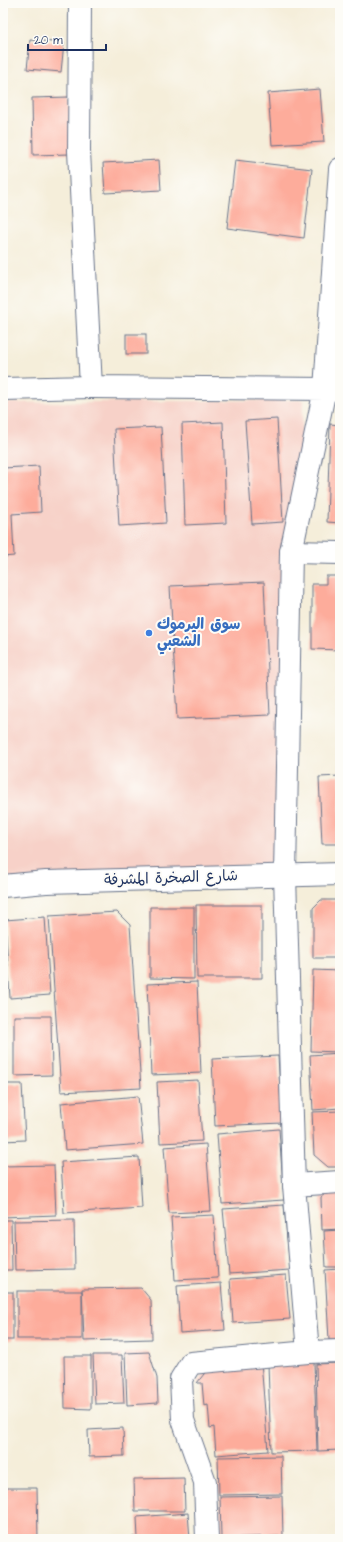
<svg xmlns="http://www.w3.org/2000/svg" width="343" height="1542" viewBox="0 0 343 1542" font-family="'Architects Daughter','Playpen Sans Arabic',sans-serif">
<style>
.built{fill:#f7d1c8}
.building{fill:#fdac9b}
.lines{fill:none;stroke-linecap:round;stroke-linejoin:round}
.minor-casing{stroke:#677289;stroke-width:24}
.minor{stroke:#fff;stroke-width:22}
.shop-dot{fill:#3f7fe0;stroke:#fdfcf7;stroke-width:1.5}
.labels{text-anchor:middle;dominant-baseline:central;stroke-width:4;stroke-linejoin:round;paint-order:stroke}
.shop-label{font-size:15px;font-weight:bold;fill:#366cbe;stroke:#fdfcf7;text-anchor:start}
.street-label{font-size:15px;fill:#1b2f5e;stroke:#fdfcf7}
</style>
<rect width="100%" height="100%" fill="#fdfcf7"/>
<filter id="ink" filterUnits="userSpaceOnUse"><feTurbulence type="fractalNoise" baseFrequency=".025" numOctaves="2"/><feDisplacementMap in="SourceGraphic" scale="8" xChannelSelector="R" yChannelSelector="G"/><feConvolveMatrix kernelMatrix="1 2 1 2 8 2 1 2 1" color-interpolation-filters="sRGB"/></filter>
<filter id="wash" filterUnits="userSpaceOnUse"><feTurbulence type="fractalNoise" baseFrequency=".012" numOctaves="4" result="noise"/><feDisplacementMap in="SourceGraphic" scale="16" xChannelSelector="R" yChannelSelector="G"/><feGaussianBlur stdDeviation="0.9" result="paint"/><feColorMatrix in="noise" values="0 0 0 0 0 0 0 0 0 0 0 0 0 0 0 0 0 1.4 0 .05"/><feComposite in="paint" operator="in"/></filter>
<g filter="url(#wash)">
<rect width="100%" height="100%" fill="#f5eeda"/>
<path class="built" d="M303,400L286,863L3,883V403Z"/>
<g id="blocks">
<g class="building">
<path d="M30,40L64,43L61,72L27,69Z"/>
<path d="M320,89L324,142L272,145L268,93Z"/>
<path d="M69,97L70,154L33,155L32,98Z"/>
<path d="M159,160L161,190L105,193L103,163Z"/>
<path d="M235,160L312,169L304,238L227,228Z"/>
<rect x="126" y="334" width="20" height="20"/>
<path d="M277,419L283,522L252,524L245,421Z"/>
<path d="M223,422L226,523L185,525L182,424Z"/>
<path d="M330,424L340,425V523L327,522Z"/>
<path d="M161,427L166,523L119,526L114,429Z"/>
<path d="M39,466L41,512L12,514L14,556L3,557V468Z"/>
<path d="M326,576H340V650L312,649V584H326Z"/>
<path d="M264,582L270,715L177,719L170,586Z"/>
<path d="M340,776V844H322L319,777Z"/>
<path d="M321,900H340V958H313V908Z"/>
<path d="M196,905H262V978H197Z"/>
<path d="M150,907H194V979L150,978Z"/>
<path d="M117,912L130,925L141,1088L61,1092L49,916Z"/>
<path d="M45,917L50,995L10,998L5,920Z"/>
<path d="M313,970L340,971V1052L311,1051Z"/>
<path d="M197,982L201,1073L151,1075L147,984Z"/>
<path d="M3,1002H4L6,1066H3Z"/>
<path d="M14,1016H51L52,1075L14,1076Z"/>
<path d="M340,1053V1108L313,1110L310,1055Z"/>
<path d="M278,1056L282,1123L215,1126L212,1059Z"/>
<path d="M198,1080L202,1141L160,1143L157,1082Z"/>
<path d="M3,1084H22L25,1140L3,1141Z"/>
<path d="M138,1096L143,1144L65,1150L61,1103Z"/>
<path d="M340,1111V1167H328L314,1155L312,1112Z"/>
<path d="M279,1129L284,1200L222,1204L217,1134Z"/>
<path d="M206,1144L211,1211L169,1213L164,1147Z"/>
<path d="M139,1157L142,1208L64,1213L61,1162Z"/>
<path d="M54,1165L56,1215L3,1217V1166Z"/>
<path d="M332,1189H340V1229L322,1230L321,1197Z"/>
<path d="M284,1205L290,1270L229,1274L223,1209Z"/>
<path d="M214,1215L218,1278L175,1280L171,1217Z"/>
<path d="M3,1220H11L12,1270H3Z"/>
<path d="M74,1220L75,1269L15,1270L14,1221Z"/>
<path d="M340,1230V1267H326L324,1231Z"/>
<path d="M340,1269V1340H329L325,1270Z"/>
<path d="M286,1275L290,1319L233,1323L230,1279Z"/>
<path d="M221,1283L225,1330L180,1333L177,1286Z"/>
<path d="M141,1288L151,1300L152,1339L84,1341L82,1289Z"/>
<rect x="17" y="1291" width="65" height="48"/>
<rect x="3" y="1292" width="10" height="48"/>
<path d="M149,1352L157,1378L158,1403L127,1405L125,1353Z"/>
<path d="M93,1355H122L124,1403L95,1404Z"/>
<path d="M64,1356H91V1409L65,1408Z"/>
<path d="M261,1361L268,1451L216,1455L214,1427L210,1428L208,1405L204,1406L202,1383H197L211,1365Z"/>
<path d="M314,1363L317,1451L271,1452L268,1364Z"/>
<path d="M340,1363V1450L318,1451L316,1364Z"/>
<path d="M123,1428L124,1456L89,1457L88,1430Z"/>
<path d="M281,1456L282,1494L219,1495L218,1457Z"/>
<path d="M184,1478L185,1511H135L134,1479Z"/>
<path d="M3,1488H37L38,1539H3Z"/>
<path d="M282,1496L283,1536L221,1538L220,1497Z"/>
<path d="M188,1513L190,1539H138L137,1517Z"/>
<rect x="95" y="1537" width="40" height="2"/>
</g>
</g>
</g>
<g filter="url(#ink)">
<use href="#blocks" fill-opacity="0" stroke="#677289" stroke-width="1"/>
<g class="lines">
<g class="minor-casing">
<g id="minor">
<path d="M80,3L79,151L91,387L325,389L291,552L285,875L294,1185"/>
<path d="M340,169L325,389L340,390"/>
<path d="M3,389L91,387"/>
<path d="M291,552L340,553"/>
<path d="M3,886L46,882L340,874"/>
<path d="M308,1352L340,1351"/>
<path d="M207,1539L205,1482L183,1420L181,1379L191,1363L308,1352L294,1185L340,1182"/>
</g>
</g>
<use href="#minor" class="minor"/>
</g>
</g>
<circle class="shop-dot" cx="149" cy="633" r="4"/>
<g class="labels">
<g class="shop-label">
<text x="157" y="624">سوق اليرموك<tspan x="157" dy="17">الشعبي</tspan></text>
</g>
<g class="street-label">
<text transform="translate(171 878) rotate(-2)">شارع الصخرة المشرفة</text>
</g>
</g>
<rect width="343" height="1542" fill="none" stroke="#fdfcf7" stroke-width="16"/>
<path d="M28 44v6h78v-6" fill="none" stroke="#1b2f5e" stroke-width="2"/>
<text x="34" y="44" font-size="12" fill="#1b2f5e" stroke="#fdfcf7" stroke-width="3" paint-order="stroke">20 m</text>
</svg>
